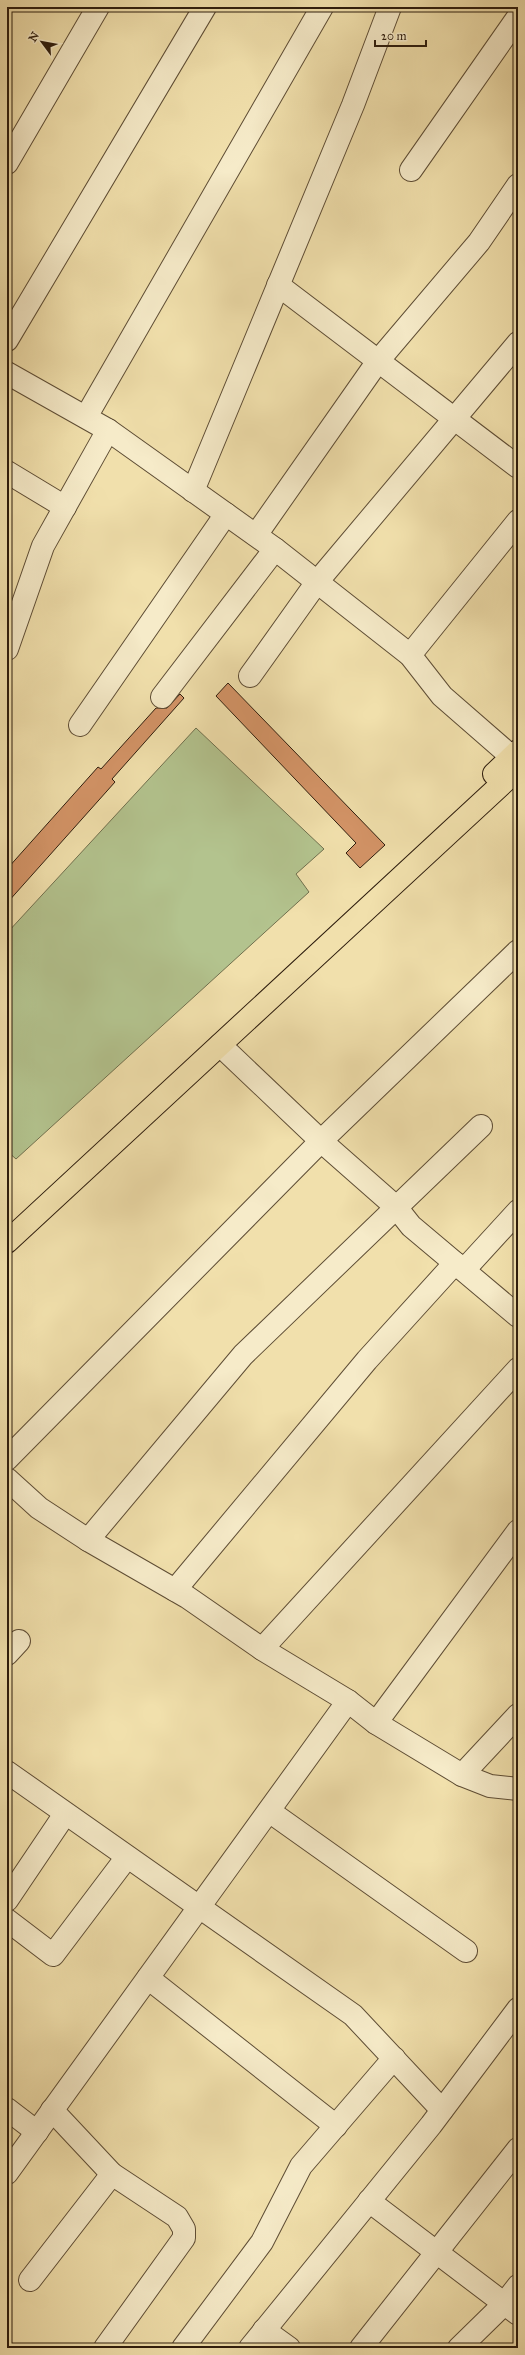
<svg xmlns="http://www.w3.org/2000/svg" width="525" height="2355" viewBox="0 0 525 2355" font-family="'IM FELL Great Primer',serif">
<style>
.green{fill:#b3c38e;stroke:#70704e}
.building{fill:#d49467;stroke:#2d1c0d}
.lines{fill:none;stroke-linecap:round;stroke-linejoin:round}
.minor-casing{stroke:#5e4d35;stroke-width:24}
.major-casing{stroke:#2d1c0d;stroke-width:24}
.minor{stroke:#f6ebc9;stroke-width:22}
.major{stroke:#f1e0ac;stroke-width:22}
</style>
<rect width="100%" height="100%" fill="#f1e0ac"/>
<filter id="stains"><feTurbulence type="fractalNoise" baseFrequency=".005" numOctaves="4"/><feColorMatrix values="0 0 0 0 .2 0 0 0 0 .09 0 0 0 0 .02 0 0 0 .5 -.17"/></filter>
<radialGradient id="worn" r=".72"><stop offset=".6" stop-color="#630" stop-opacity="0"/><stop offset="1" stop-color="#630" stop-opacity=".3"/></radialGradient>
<path class="green" d="M196,728L324,849L296,874L309,892L16,1159L7,1151V933Z"/>
<g class="building">
<path d="M228,683L385,845L360,868L346,853L356,843L216,696Z"/>
<path d="M180,694L184,698L112,779L115,782L7,903V869L98,767L101,769L156,708H167Z"/>
</g>
<g class="lines">
<g class="minor-casing">
<g id="minor">
<path d="M7,163L98,7"/>
<path d="M411,170L518,17"/>
<path d="M278,285L518,467"/>
<path d="M7,340L205,7"/>
<path d="M7,373L108,430L275,549L410,655L442,696L512,757"/>
<path d="M86,417L322,7"/>
<path d="M7,472L65,507"/>
<path d="M193,491L353,105L390,7"/>
<path d="M256,535L378,361L479,242L518,185"/>
<path d="M7,649L43,546L108,430"/>
<path d="M410,655L518,521"/>
<path d="M250,676L317,582L518,343"/>
<path d="M162,697L275,549"/>
<path d="M80,725L226,514"/>
<path d="M220,1045L321,1141L396,1207L411,1226L518,1316"/>
<path d="M464,1270L518,1211"/>
<path d="M7,1459L321,1141L518,951"/>
<path d="M7,1479L39,1508L88,1540L187,1597L262,1649L348,1701L376,1723L462,1775L490,1786L518,1789"/>
<path d="M88,1540L243,1355L481,1126"/>
<path d="M175,1590L367,1360L455,1263"/>
<path d="M262,1649L518,1369"/>
<path d="M7,1654L19,1641"/>
<path d="M376,1723L518,1531"/>
<path d="M7,1772L353,2015L442,2110"/>
<path d="M462,1775L518,1715"/>
<path d="M269,1811L466,1951"/>
<path d="M7,1900L65,1814"/>
<path d="M7,1920L53,1955L127,1857"/>
<path d="M148,1978L336,2126"/>
<path d="M7,2109L37,2132"/>
<path d="M52,2110L112,2174L177,2217L184,2229V2238L105,2348"/>
<path d="M7,2173L348,1701"/>
<path d="M369,2201L518,2314"/>
<path d="M30,2280L112,2174"/>
<path d="M264,2330L289,2348"/>
<path d="M183,2348L262,2242L301,2166L394,2058"/>
<path d="M250,2348L431,2125L518,2009"/>
<path d="M361,2348L518,2149"/>
<path d="M459,2348L504,2304L518,2286"/>
</g>
</g>
<g class="major-casing">
<g id="major">
<path d="M494,774L518,751"/>
<path d="M7,1242L518,769"/>
</g>
</g>
<use href="#minor" class="minor"/>
<use href="#major" class="major"/>
</g>
<rect width="525" height="2355" fill="none" stroke="#f1e0ac" stroke-width="24"/>
<rect x="8" y="8" width="509" height="2339" fill="none" stroke="#2d1c0d" stroke-width="2"/>
<rect x="12" y="12" width="501" height="2331" fill="none" stroke="#2d1c0d"/>
<g transform="translate(42 42) rotate(302)" stroke="#f6ebc9" stroke-width="3" paint-order="stroke">
<path d="M0-3L7 15L0 10L-7 15Z" fill="#2d1c0d"/>
<text y="-6" font-size="11" font-weight="bold" text-anchor="middle" fill="#2d1c0d">N</text>
</g>
<path d="M375 40v6h51v-6" fill="none" stroke="#2d1c0d" stroke-width="2"/>
<text x="381" y="40" font-size="12" fill="#2d1c0d" stroke="#f6ebc9" stroke-width="3" paint-order="stroke">20 m</text>
<rect width="100%" height="100%" filter="url(#stains)"/>
<rect width="100%" height="100%" fill="url(#worn)"/>
</svg>
